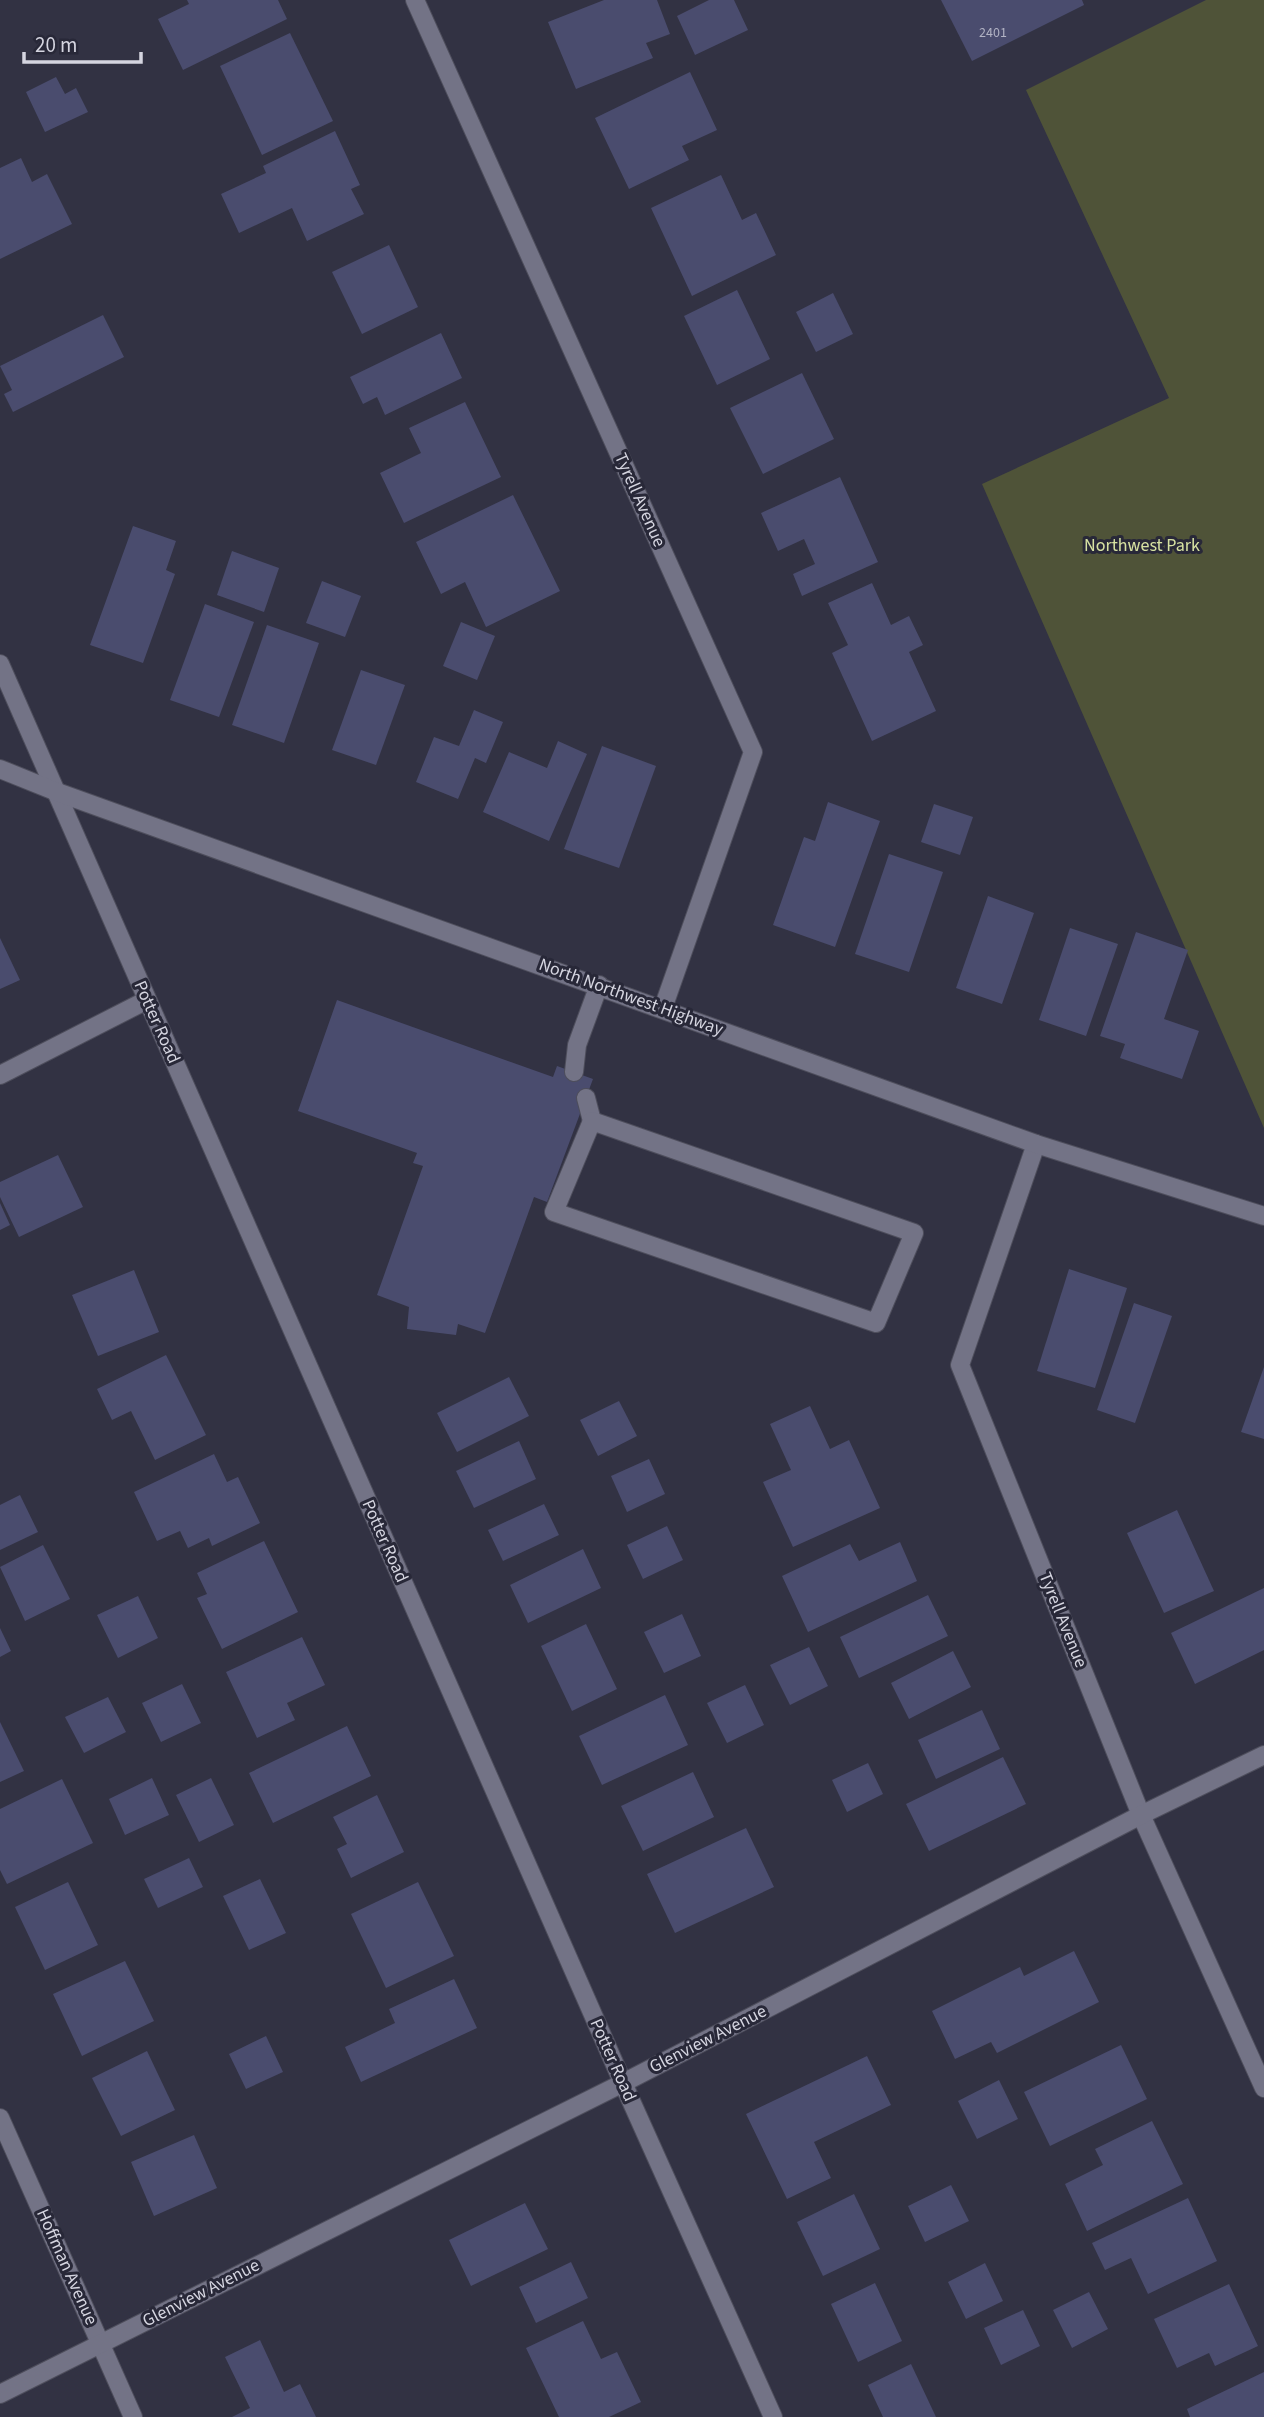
<svg xmlns="http://www.w3.org/2000/svg" width="1264" height="2417" viewBox="0 0 1264 2417" font-family="'Source Sans 3',sans-serif">
<style>
.park{fill:#4f5338}
.building{fill:#4a4c6e}
.lines{fill:none;stroke-linecap:round;stroke-linejoin:round}
.lane-casing{stroke:#4e4e5c;stroke-width:20}
.street-casing{stroke:#4e4e5c;stroke-width:20}
.secondary-casing{stroke:#4e4e5c;stroke-width:20}
.lane{stroke:#737386;stroke-width:18}
.street{stroke:#737386;stroke-width:18}
.secondary{stroke:#737386;stroke-width:18}
.labels{text-anchor:middle;dominant-baseline:central;stroke-width:6;stroke-linejoin:round;paint-order:stroke}
.number-label{font-size:14px;fill:#b2b3c4}
.street-label{font-size:18px;fill:#d5d5e0;stroke:#282838}
.park-label{font-size:18px;fill:#d7e2a2;stroke:#282838}
</style>
<rect width="100%" height="100%" fill="#323243"/>
<path class="park" d="M1206,0H1264V1128L982,484L1169,398L1026,90Z"/>
<g class="building">
<path d="M187,0H278L287,19L183,70L158,19L189,4Z"/>
<path d="M604,0H657L670,34L646,43L653,58L576,89L548,22Z"/>
<path d="M709,0H734L748,30L695,55L677,16Z"/>
<path d="M941,0H1082L1084,5L972,61Z"/>
<path d="M290,33L333,121L262,155L220,66Z"/>
<path d="M690,72L717,130L682,146L689,160L629,189L595,118Z"/>
<path d="M56,77L65,94L76,88L88,112L45,132L26,92Z"/>
<path d="M335,131L360,185L351,189L364,214L307,241L292,208L239,233L221,194L266,173L263,166Z"/>
<path d="M21,158L32,182L47,174L72,224L0,259V168Z"/>
<path d="M721,175L742,220L756,213L776,255L692,296L651,208Z"/>
<path d="M389,245L418,307L362,334L332,272Z"/>
<path d="M737,290L770,359L717,385L684,316Z"/>
<path d="M833,293L853,334L816,352L796,312Z"/>
<path d="M103,315L124,357L13,412L4,394L12,390L0,366Z"/>
<path d="M441,333L462,378L385,415L377,397L363,404L350,377Z"/>
<path d="M802,373L834,439L763,474L730,408Z"/>
<path d="M465,402L501,477L404,523L380,473L421,453L409,428Z"/>
<path d="M840,477L878,562L802,596L793,574L815,564L804,539L778,551L761,513Z"/>
<path d="M513,495L560,591L486,627L465,582L441,594L416,542Z"/>
<path d="M133,526L176,541L166,570L175,574L143,663L90,645Z"/>
<path d="M232,551L279,568L264,612L217,595Z"/>
<path d="M322,581L361,596L345,637L306,623Z"/>
<path d="M872,583L891,625L909,616L923,645L909,652L936,711L872,741L832,653L848,645L828,603Z"/>
<path d="M205,604L254,622L219,717L170,700Z"/>
<path d="M461,622L495,636L477,680L443,666Z"/>
<path d="M267,625L319,643L284,743L232,725Z"/>
<path d="M361,670L405,685L376,765L332,750Z"/>
<path d="M474,710L503,722L486,763L475,758L458,799L416,782L434,737L459,746Z"/>
<path d="M558,741L587,754L549,841L483,812L509,752L547,768Z"/>
<path d="M602,746L656,766L619,868L564,849Z"/>
<path d="M828,802L880,821L835,947L773,925L804,837L815,841Z"/>
<path d="M934,804L973,817L960,855L921,842Z"/>
<path d="M889,854L943,872L909,972L855,954Z"/>
<path d="M988,896L1034,913L1002,1004L956,988Z"/>
<path d="M1070,928L1118,944L1086,1036L1039,1020Z"/>
<path d="M1136,932L1188,950L1164,1019L1199,1031L1182,1079L1120,1058L1125,1044L1100,1036Z"/>
<path d="M0,938L20,980L0,989Z"/>
<path d="M337,1000L553,1077L557,1066L593,1079L547,1202L534,1197L485,1333L458,1324L456,1335L407,1329L409,1307L377,1295L423,1166L413,1163L417,1153L298,1111Z"/>
<path d="M58,1155L83,1207L19,1237L0,1197V1182Z"/>
<path d="M0,1203L10,1225L0,1230Z"/>
<path d="M1069,1269L1127,1288L1095,1388L1037,1371Z"/>
<path d="M134,1270L159,1332L98,1356L72,1295Z"/>
<path d="M1134,1303L1172,1316L1135,1423L1097,1410Z"/>
<path d="M166,1355L206,1435L155,1460L131,1411L112,1420L97,1389Z"/>
<path d="M1264,1367V1439L1241,1432Z"/>
<path d="M509,1377L529,1416L457,1452L437,1413Z"/>
<path d="M619,1401L637,1436L598,1456L580,1420Z"/>
<path d="M810,1406L830,1449L849,1440L880,1508L793,1547L763,1482L791,1470L770,1424Z"/>
<path d="M519,1441L536,1479L474,1508L456,1471Z"/>
<path d="M214,1454L227,1482L238,1477L260,1523L212,1546L209,1538L188,1548L180,1531L157,1541L134,1492Z"/>
<path d="M649,1459L665,1494L627,1512L611,1476Z"/>
<path d="M20,1495L38,1532L0,1550V1505Z"/>
<path d="M544,1504L559,1535L503,1561L488,1530Z"/>
<path d="M1177,1510L1214,1591L1164,1613L1127,1533Z"/>
<path d="M667,1526L683,1560L643,1579L627,1545Z"/>
<path d="M264,1541L298,1612L222,1649L197,1598L207,1594L197,1573Z"/>
<path d="M900,1542L917,1581L808,1632L782,1576L850,1544L859,1561Z"/>
<path d="M43,1545L70,1599L25,1621L0,1567Z"/>
<path d="M583,1549L601,1588L528,1623L510,1585Z"/>
<path d="M1264,1588V1650L1195,1684L1171,1633Z"/>
<path d="M928,1595L948,1636L859,1678L840,1637Z"/>
<path d="M138,1596L158,1638L118,1658L97,1615Z"/>
<path d="M682,1614L701,1656L664,1673L644,1632Z"/>
<path d="M586,1624L617,1689L572,1711L541,1646Z"/>
<path d="M0,1628L11,1651L0,1657Z"/>
<path d="M302,1637L325,1685L287,1703L295,1720L257,1738L226,1672Z"/>
<path d="M809,1647L828,1686L790,1705L770,1665Z"/>
<path d="M953,1651L971,1687L909,1719L891,1683Z"/>
<path d="M182,1684L201,1723L161,1742L142,1703Z"/>
<path d="M745,1685L764,1725L727,1743L707,1703Z"/>
<path d="M665,1695L688,1745L602,1785L579,1736Z"/>
<path d="M108,1697L126,1732L84,1753L65,1717Z"/>
<path d="M982,1710L1000,1749L936,1779L918,1740Z"/>
<path d="M0,1722L24,1771L0,1782Z"/>
<path d="M347,1726L371,1776L273,1823L249,1773Z"/>
<path d="M1003,1757L1026,1804L929,1851L906,1804Z"/>
<path d="M868,1763L883,1794L847,1812L832,1780Z"/>
<path d="M693,1772L714,1817L643,1851L621,1806Z"/>
<path d="M152,1778L169,1815L125,1835L109,1799Z"/>
<path d="M211,1778L234,1825L199,1842L176,1795Z"/>
<path d="M62,1779L93,1843L7,1884L0,1870V1809Z"/>
<path d="M377,1795L404,1852L351,1878L337,1849L347,1844L333,1817Z"/>
<path d="M746,1828L774,1887L675,1933L647,1874Z"/>
<path d="M189,1858L203,1887L158,1908L144,1879Z"/>
<path d="M260,1879L286,1933L249,1950L223,1896Z"/>
<path d="M68,1882L98,1945L45,1970L15,1907Z"/>
<path d="M418,1882L454,1956L386,1988L351,1914Z"/>
<path d="M1074,1951L1099,2002L997,2053L991,2042L955,2059L932,2011L1020,1967L1024,1976Z"/>
<path d="M125,1961L154,2021L82,2056L53,1994Z"/>
<path d="M454,1979L477,2028L361,2082L345,2047L395,2023L389,2009Z"/>
<path d="M266,2036L283,2072L246,2089L229,2054Z"/>
<path d="M1121,2045L1147,2099L1050,2146L1024,2092Z"/>
<path d="M147,2051L175,2110L121,2136L92,2078Z"/>
<path d="M867,2056L891,2105L814,2142L831,2178L787,2199L746,2114Z"/>
<path d="M999,2080L1018,2119L977,2139L958,2101Z"/>
<path d="M1152,2121L1183,2184L1087,2231L1065,2184L1103,2165L1095,2149Z"/>
<path d="M194,2135L217,2188L154,2216L131,2162Z"/>
<path d="M951,2185L969,2221L925,2242L908,2206Z"/>
<path d="M854,2194L880,2249L823,2276L797,2222Z"/>
<path d="M1188,2198L1217,2261L1148,2294L1131,2258L1105,2270L1092,2243Z"/>
<path d="M525,2203L548,2249L471,2286L449,2240Z"/>
<path d="M571,2262L588,2298L536,2323L519,2287Z"/>
<path d="M985,2263L1003,2301L966,2319L948,2282Z"/>
<path d="M875,2283L902,2341L858,2362L831,2304Z"/>
<path d="M1229,2284L1258,2346L1215,2366L1209,2353L1177,2368L1154,2319Z"/>
<path d="M1089,2292L1108,2329L1072,2348L1053,2310Z"/>
<path d="M1023,2310L1040,2346L1001,2365L984,2328Z"/>
<path d="M583,2321L601,2359L617,2352L641,2402L609,2417H559L526,2348Z"/>
<path d="M260,2340L284,2392L300,2384L316,2417H232L250,2408L225,2357Z"/>
<path d="M911,2364L936,2417H883L868,2385Z"/>
<path d="M1264,2372V2417H1190L1187,2409Z"/>
</g>
<g class="lines">
<g class="lane-casing">
<g id="lane">
<path d="M574,1072L577,1045L599,985"/>
<path d="M586,1098L592,1121"/>
<path d="M592,1121L914,1233L876,1323L554,1212Z"/>
</g>
</g>
<g class="street-casing">
<g id="street">
<path d="M415,0L753,752L663,1008"/>
<path d="M0,664L623,2083L773,2417"/>
<path d="M0,1075L147,1000"/>
<path d="M1036,1144L960,1365L1141,1815L1264,2088"/>
<path d="M0,2118L133,2417"/>
<path d="M0,2394L623,2083L1141,1815L1264,1755"/>
</g>
</g>
<g class="secondary-casing">
<path id="secondary" d="M0,769L57,792L1036,1144L1264,1216"/>
</g>
<use href="#lane" class="lane"/>
<use href="#street" class="street"/>
<use href="#secondary" class="secondary"/>
</g>
<g class="labels">
<g class="number-label">
<text x="993" y="33">2401</text>
</g>
<g class="street-label">
<text transform="translate(640 500) rotate(66)">Tyrell Avenue</text>
<text transform="translate(631 997) rotate(20)">North Northwest Highway</text>
<text transform="translate(157 1022) rotate(66)">Potter Road</text>
<text transform="translate(385 1541) rotate(66)">Potter Road</text>
<text transform="translate(1063 1620) rotate(68)">Tyrell Avenue</text>
<text transform="translate(708 2039) rotate(-27)">Glenview Avenue</text>
<text transform="translate(613 2060) rotate(66)">Potter Road</text>
<text transform="translate(67 2267) rotate(66)">Hoffman Avenue</text>
<text transform="translate(201 2293) rotate(-27)">Glenview Avenue</text>
</g>
<g class="park-label">
<text x="1142" y="545">Northwest Park</text>
</g>
</g>
<path d="M24 52v10h117v-10" fill="none" stroke="#d5d5e0" stroke-width="3.5"/>
<text x="35" y="52" font-size="21" fill="#d5d5e0" stroke="#282838" stroke-width="5" paint-order="stroke">20 m</text>
</svg>
